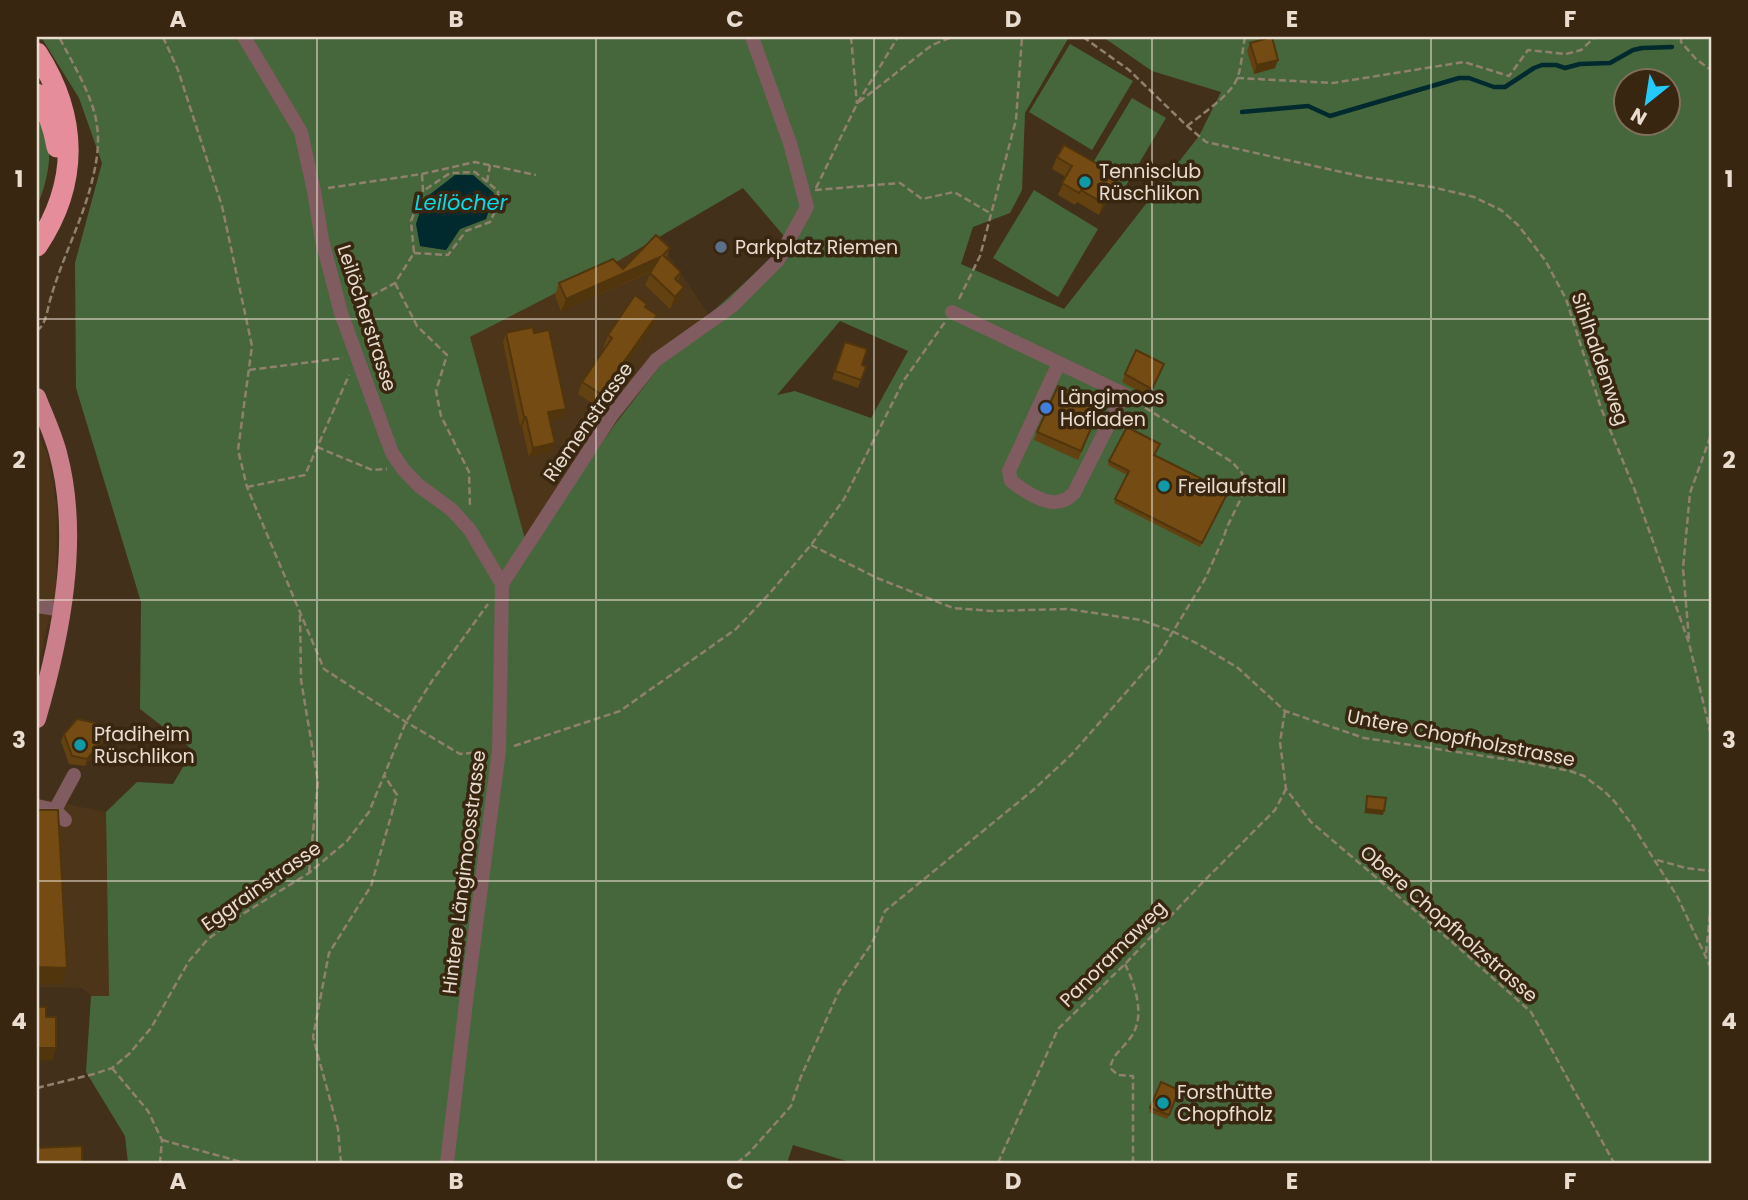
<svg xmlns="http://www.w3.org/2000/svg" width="1748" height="1200" viewBox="0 0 1748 1200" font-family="Poppins,sans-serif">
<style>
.built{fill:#4c3518}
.green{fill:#46673c;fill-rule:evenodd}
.water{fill:#012a2f}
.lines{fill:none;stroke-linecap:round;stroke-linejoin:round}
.stream{stroke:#012a2f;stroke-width:4.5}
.path{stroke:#90806e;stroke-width:2.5;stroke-dasharray:7 3.5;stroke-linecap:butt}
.minor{stroke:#805b60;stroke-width:14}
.major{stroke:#ca7f8b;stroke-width:18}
.highway{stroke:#e68d9b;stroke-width:21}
.wall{fill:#644110}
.shaded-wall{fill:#51350d}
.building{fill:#744c13;stroke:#51350d;stroke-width:2}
.grid{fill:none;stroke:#e9ddd0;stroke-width:2;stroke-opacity:0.55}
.culture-dot{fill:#0f9aa8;stroke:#382610;stroke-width:2.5}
.service-dot{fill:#5c6f8a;stroke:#382610;stroke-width:2.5}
.shop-dot{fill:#3f7fe0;stroke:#382610;stroke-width:2.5}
.labels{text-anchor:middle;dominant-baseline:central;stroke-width:7;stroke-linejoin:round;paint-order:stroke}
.poi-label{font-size:19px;fill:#e9ddd0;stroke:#382610;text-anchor:start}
.street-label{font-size:19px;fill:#e9ddd0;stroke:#382610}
.water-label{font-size:21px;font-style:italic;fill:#00dcee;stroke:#382610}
.neatline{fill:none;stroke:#e9ddd0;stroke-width:2.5}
.grid-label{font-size:23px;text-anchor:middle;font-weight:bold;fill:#e9ddd0}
</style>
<rect width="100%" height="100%" fill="#43301a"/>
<g class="built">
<path d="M658,239L709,315L528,551L470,337L618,261Z"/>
<path d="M37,433L48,455L57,508L56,590L37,672Z"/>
<path d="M37,798L106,812L109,996H91L82,988L37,987Z"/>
</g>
<g class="green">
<path d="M41,37H1069L1025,113L1022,190L1010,213L973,227L961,264L1064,309L1199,136L1221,92L1152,71L1103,37H1711V1163H853L793,1145L787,1163H128L125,1136L86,1072L91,996H109L106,812L137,782L173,784L193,750L140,709L141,602L76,388L75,263L102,163L79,98ZM1626,80H1668V122H1626ZM473,175L494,194L486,219L460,229L446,250L420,246ZM743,188L784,236L775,255L709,315L667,357L616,423L528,550L470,337L618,261ZM840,321L908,351L871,418L795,391L777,395Z"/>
<path d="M1070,44L1133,81L1092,150L1029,112Z"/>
<path d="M1132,98L1166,118L1125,187L1091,166Z"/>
<path d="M37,110C40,119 44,127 47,136C53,158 46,186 37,206Z"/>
<path d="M1034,190L1098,229L1058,297L993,258Z"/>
</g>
<path class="water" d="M455,175H473L494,193L486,219L460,229L446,250L420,246L416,224L424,199Z"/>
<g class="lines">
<path class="stream" d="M1242,112L1308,106L1330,116L1459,78H1469L1494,87H1505L1534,68L1542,65H1556L1565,68L1580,64L1610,63L1633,50L1642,48L1672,47"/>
<g class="path">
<path d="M163,37L178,70L222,206L252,346L238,450L247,487L324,669L406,722L460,754L483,752"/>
<path d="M851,37L857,104"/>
<path d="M1083,37L1129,70L1187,126L1206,142L1364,177L1432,187L1474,197L1501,210L1518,225L1545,260L1566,299L1601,408L1634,488L1689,643L1711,735"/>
<path d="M1681,37V42L1696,59L1711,70"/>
<path d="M1237,78L1333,83L1464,62L1509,76L1528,50L1566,54L1581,50L1595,37"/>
<path d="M859,102L932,45L952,37"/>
<path d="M1187,126C1201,115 1229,96 1236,81C1242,68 1242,50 1245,37"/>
<path d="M487,182L490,165"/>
<path d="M328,188L422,174L475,162L536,175"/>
<path d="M816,188L857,104L898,37"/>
<path d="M815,190L900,183L922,199L954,192L990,213"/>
<path d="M414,253L448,255L466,231L490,222L498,205V191L475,172L450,173L423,191"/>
<path d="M395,283L417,326L447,355L436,391L441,416L469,472L470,508"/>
<path d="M959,299L980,256L1016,120L1022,37"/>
<path d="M353,306L395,283L414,253L411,221L423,191L422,174"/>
<path d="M37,331C47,323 47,309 51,297C62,259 81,223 91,185C96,166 100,146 97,126C94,98 72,62 59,37"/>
<path d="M249,370L343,358"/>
<path d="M317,447L372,470L387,469"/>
<path d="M247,487L305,475L349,375"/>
<path d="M811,545L877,578L953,608L991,611L1068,609L1141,620L1174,632L1200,645L1238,668L1285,711L1364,738L1524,762L1570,771L1584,776L1604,791L1615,802L1633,826L1677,896L1711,968"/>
<path d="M300,615L301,680L318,782L309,873"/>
<path d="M1689,639L1683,568L1690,493L1711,435"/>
<path d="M1285,711L1280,742L1286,789L1311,822L1459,948L1531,1012L1614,1163"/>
<path d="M514,746L620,711L736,629L769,594L811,545L844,499L904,380L945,322"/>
<path d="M1657,860L1686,868L1711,871"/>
<path d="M1706,953L1711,904"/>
<path d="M1125,964C1135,985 1146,1016 1131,1037C1122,1050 1114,1052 1110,1068L1118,1075L1133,1076V1163"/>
<path d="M112,1068L148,1111L162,1140L160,1163"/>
<path d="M37,1088L94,1074L112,1068L129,1054L151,1028L189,961L208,939L241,915L309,873L347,841L369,812L406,722L432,681L488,604"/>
<path d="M162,1140L245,1163"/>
<path d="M341,1163L338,1129L313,1037L329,953L371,886L397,795L384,775"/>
<path d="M737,1163L749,1153L791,1106L800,1079L839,991L872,943L885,911L1032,791L1071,755L1158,656L1205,579L1223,539L1227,527L1246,488L1242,473L1232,462L1136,402"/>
<path d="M998,1163L1058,1029L1125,964L1203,882L1275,810L1286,789"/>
</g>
<g class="minor">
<path d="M244,37L301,132L314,191L322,240L341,313L392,453L403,469L418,485L452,510L470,530L502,584"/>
<path d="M952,312L1124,394L1074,493C1071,496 1068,499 1064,500C1048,508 1024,491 1011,481L1009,471L1059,363"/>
<path d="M502,584L612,415L656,360L732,306L778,260L807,207L790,143L752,37"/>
<path d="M37,606L63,610"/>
<path d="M37,806L55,810L65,820"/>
<path d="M55,810L74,775"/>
<path d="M447,1163L467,994L499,751L502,584"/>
</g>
<path class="major" d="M37,397C44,415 53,434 58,453C81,538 61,636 37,719"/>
<g class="highway">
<path d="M37,53C78,117 79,183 37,246"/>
<path d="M37,94C48,111 54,128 57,147"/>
</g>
</g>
<g class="wall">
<path d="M1250,43L1275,68L1254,74L1247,51Z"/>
<path d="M1057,157L1115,180L1112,193L1099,215L1077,202L1075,205L1058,195L1066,177L1052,169Z"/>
<path d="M670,248L666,258L681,272L678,282L684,287L679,299L670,309L645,285L651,272L561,311L555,295L559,283L623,269Z"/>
<path d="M646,307L657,315L652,327L596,406L578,394L582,382L605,349L603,348L608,335Z"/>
<path d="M506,333H534L566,409L563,418L550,420L555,443L551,452L529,457L522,426H520L503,342Z"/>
<path d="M845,342L862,365L866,367L858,388L832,379Z"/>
<path d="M1161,372L1149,397L1122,382L1125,374Z"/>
<path d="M1101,406L1078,460L1034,440L1037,432Z"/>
<path d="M1154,455L1226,496L1200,547L1114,503L1127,475L1108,465L1109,461Z"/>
<path d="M64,734L102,742L100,749L85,766L69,764L61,741Z"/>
<path d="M1161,1082L1179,1090L1167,1119L1149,1112Z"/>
<path d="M38,1148L82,1163H37V1152Z"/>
</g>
<g class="shaded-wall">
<path d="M1278,60L1275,68L1254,74L1257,65Z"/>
<path d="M1116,180L1112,193L1099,215L1103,203Z"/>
<path d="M660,257L656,269L561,311L566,299Z"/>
<path d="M684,287L679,299L670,309L675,297Z"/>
<path d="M657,315L652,327L596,406L601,394Z"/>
<path d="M566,409L563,418L544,421L548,412Z"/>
<path d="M524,417H526L522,426H520Z"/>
<path d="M555,443L551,452L529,457L533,448Z"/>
<path d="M102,742L100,749L85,766L87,759Z"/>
<path d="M1366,809L1384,811L1383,815L1364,813Z"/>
<path d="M37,967L67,968L61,984L37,983Z"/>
<path d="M37,1048H56L52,1061L37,1060Z"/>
</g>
<g class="building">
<path d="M1272,37L1278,60L1257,65L1250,43Z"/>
<path d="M1064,145L1117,175L1114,179L1116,180L1103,203L1081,190L1079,193L1062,183L1072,166L1057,157Z"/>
<path d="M656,235L670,248L663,255L681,272L675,279L684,287L675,297L650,273L660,257L566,299L559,283L613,259L623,269Z"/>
<path d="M635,295L647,304L645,307L657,315L601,394L582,382L612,338L608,335Z"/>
<path d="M533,327L534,333L549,330L566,409L548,412L555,443L533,448L526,417H524L506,333Z"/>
<path d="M845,342L867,349L862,365L866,367L861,380L835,371Z"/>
<path d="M1136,350L1164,364L1152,389L1125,374Z"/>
<path d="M1058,386L1101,406L1081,451L1037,432Z"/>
<path d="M1127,427L1160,444L1154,455L1228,492L1202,543L1115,499L1129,471L1109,461Z"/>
<path d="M77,719L96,723L102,742L87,759L72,756L64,734Z"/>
<path d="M1367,796L1386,798L1384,811L1366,809Z"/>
<path d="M39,810H58L67,968L37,967V815Z"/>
<path d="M37,1007H46V1017H56V1048H37Z"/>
<path d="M1161,1082L1179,1090L1169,1115L1150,1108Z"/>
<path d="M82,1146V1163H37H39L38,1148Z"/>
</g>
<path class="grid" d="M317,37V1163M596,37V1163M874,37V1163M1152,37V1163M1431,37V1163M37,319H1711M37,600H1711M37,881H1711"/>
<g class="culture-dot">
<circle cx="1085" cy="182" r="7"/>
<circle cx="1164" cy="486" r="7"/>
<circle cx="80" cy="745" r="7"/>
<circle cx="1163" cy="1103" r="7"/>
</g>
<circle class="service-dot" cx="721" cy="247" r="7"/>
<circle class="shop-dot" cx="1046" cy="408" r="7"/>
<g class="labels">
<g class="poi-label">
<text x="1099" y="171">Tennisclub<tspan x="1099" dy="22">Rüschlikon</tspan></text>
<text x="735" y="247">Parkplatz Riemen</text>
<text x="1060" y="397">Längimoos<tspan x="1060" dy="22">Hofladen</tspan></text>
<text x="1178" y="486">Freilaufstall</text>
<text x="94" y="734">Pfadiheim<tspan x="94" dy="22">Rüschlikon</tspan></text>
<text x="1177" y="1092">Forsthütte<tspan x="1177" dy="22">Chopfholz</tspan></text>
</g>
<g class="street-label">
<text transform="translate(367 318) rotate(72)">Leilöcherstrasse</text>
<text transform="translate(1600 359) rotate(71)">Sihlhaldenweg</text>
<text transform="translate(588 422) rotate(-55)">Riemenstrasse</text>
<text transform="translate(1461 738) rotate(11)">Untere Chopfholzstrasse</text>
<text transform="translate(464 872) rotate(-83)">Hintere Längimoosstrasse</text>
<text transform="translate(261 886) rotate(-35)">Eggrainstrasse</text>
<text transform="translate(1449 924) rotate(41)">Obere Chopfholzstrasse</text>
<text transform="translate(1113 954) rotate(-45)">Panoramaweg</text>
</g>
<g class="water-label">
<text x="461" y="202">Leilöcher</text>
</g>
</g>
<rect width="1748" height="1200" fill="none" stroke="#382610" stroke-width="77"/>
<g transform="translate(1647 102) rotate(210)"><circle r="33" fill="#382610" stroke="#7f6f5d" stroke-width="2"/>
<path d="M0-5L12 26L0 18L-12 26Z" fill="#24c9fe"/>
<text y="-10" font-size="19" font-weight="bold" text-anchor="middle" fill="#e9ddd0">N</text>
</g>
<rect x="38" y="38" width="1672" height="1124" class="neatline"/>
<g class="grid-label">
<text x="178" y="27">A</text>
<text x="456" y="27">B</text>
<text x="735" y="27">C</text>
<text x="1013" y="27">D</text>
<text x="1292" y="27">E</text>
<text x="1570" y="27">F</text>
<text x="19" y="187">1</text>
<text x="1729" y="187">1</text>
<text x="19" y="468">2</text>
<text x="1729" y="468">2</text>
<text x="19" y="748">3</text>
<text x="1729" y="748">3</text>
<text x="19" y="1029">4</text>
<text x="1729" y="1029">4</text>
<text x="178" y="1189">A</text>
<text x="456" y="1189">B</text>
<text x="735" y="1189">C</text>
<text x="1013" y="1189">D</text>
<text x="1292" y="1189">E</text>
<text x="1570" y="1189">F</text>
</g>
</svg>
